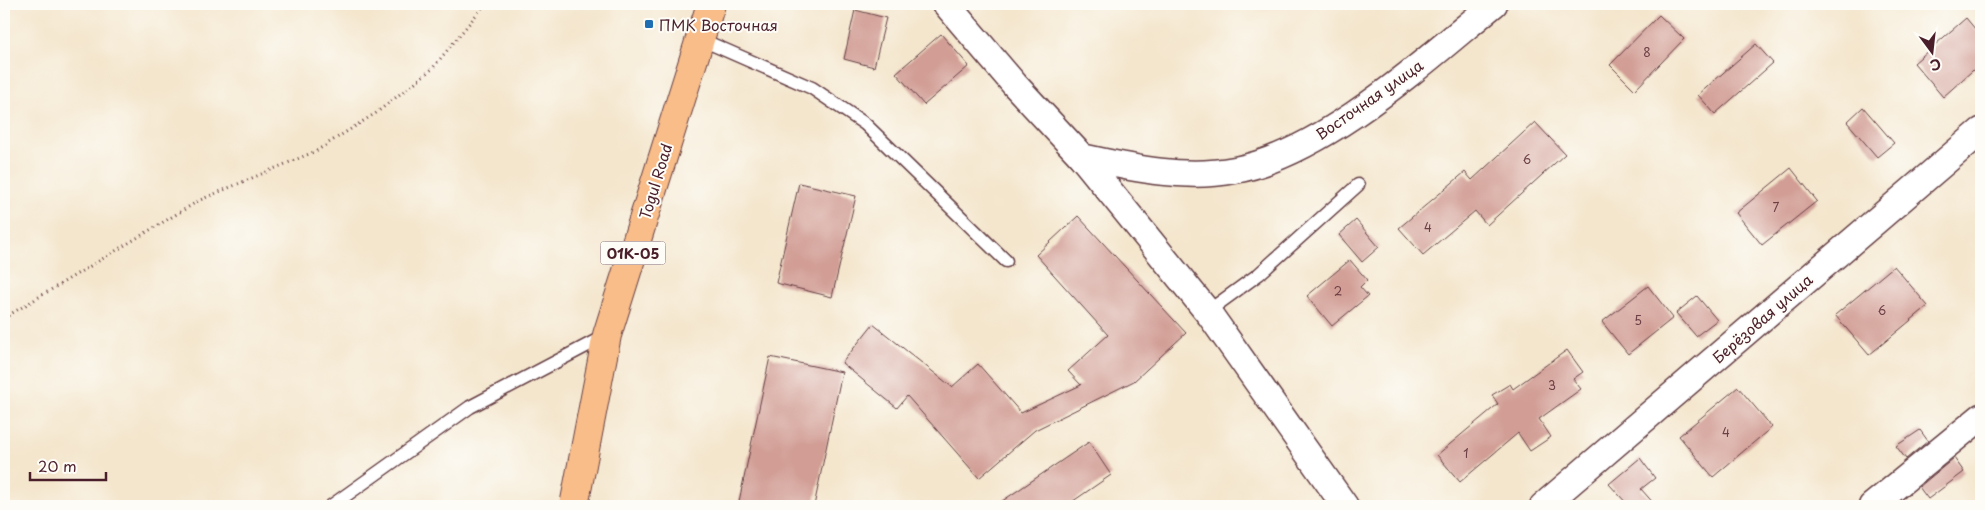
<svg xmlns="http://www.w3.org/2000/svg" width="1985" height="510" viewBox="0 0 1985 510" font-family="'Playpen Sans',sans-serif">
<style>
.building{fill:#d19d94}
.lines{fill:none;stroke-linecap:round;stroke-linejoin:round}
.service-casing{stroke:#643d43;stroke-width:15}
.minor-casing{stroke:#643d43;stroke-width:29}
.primary-casing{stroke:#643d43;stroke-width:30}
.path{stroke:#643d43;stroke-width:3;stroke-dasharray:1 4;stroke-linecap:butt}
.service{stroke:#fff;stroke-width:12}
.minor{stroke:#fff;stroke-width:26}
.primary{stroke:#f8bd89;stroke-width:28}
.poi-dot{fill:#1f6fb2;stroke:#fdfcf7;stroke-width:2}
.labels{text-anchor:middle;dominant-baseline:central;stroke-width:4;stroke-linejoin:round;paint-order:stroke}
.number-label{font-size:12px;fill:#6c3e45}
.shield{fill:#fdfcf7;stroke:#806168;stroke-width:1}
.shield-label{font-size:14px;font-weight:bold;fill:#4a1f2b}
.poi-label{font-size:15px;fill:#4a1f2b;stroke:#fdfcf7;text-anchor:start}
.street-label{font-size:15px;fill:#4a1f2b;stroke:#fdfcf7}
</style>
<rect width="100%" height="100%" fill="#fdfcf7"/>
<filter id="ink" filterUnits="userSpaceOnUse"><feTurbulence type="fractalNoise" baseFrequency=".02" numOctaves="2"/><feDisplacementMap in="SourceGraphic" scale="10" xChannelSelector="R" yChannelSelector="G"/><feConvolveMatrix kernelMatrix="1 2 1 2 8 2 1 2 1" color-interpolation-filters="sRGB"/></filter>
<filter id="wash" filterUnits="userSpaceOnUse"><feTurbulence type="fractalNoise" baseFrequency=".0096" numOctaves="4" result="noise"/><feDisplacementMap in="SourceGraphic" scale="20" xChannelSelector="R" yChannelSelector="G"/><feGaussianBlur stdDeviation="1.12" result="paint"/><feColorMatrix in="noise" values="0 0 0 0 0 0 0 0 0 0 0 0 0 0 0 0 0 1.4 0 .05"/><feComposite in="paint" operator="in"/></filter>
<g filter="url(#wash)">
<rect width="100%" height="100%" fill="#f4e6cd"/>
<g id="blocks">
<g class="building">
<path d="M855,10L886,18L874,67L844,59Z"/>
<path d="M1659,15L1684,39L1635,90L1610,65Z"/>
<path d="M1966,18L1981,36V63L1943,97L1914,63Z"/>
<path d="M941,34L969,66L924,105L896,73Z"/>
<path d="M1756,44L1773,63L1715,114L1698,95Z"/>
<path d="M1863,107L1894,143L1877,157L1847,122Z"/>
<path d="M1535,122L1565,154L1487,225L1475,211L1423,255L1399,228L1465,172L1472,180Z"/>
<path d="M1791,168L1817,201L1762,245L1736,213Z"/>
<path d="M799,183L856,196L832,297L776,283Z"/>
<path d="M1078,216L1186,333L1134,381L1035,430L979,478L907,396L897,408L842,363L873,324L952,387L978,364L1021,413L1081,385L1068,371L1108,335L1036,255Z"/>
<path d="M1356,220L1379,247L1362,262L1339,235Z"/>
<path d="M1350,260L1367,280L1360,287L1368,296L1332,326L1307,296Z"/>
<path d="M1894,266L1928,306L1869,355L1835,315Z"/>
<path d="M1648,286L1673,318L1628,354L1602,322Z"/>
<path d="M1697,296L1717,320L1696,336L1676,313Z"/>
<path d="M1567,350L1583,372L1573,379L1581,389L1539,419L1551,437L1530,451L1518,433L1460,482L1437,455L1498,404L1492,395L1510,384L1513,389Z"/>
<path d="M770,357L842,372L814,506H738Z"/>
<path d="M1738,387L1772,427L1713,477L1679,436Z"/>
<path d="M1920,430L1928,441L1906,459L1896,446Z"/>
<path d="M1089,442L1111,475L1066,506H995Z"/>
<path d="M1640,458L1655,478L1641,489L1656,506H1629L1609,484Z"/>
<path d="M1954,458L1964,472L1928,499L1919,487Z"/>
</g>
</g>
</g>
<g filter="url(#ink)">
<use href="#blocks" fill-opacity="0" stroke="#643d43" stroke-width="1"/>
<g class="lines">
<g class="service-casing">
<g id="service">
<path d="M700,39L812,88L865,124L1006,261"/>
<path d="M1207,312L1259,274L1358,185"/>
<path d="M331,506L470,407L607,335"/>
</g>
</g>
<g class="minor-casing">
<g id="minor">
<path d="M946,4L1015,85L1082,157L1210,315L1345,506"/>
<path d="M1082,157C1132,168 1183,180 1235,170C1325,153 1424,61 1494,4"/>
<path d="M1543,506L1981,131"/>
<path d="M1872,506L1981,417"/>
</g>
</g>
<g class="primary-casing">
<path id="primary" d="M574,506L607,335L711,4"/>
</g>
<path class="path" d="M4,318L200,200L316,151L376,113L432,69L485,4"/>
<use href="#service" class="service"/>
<use href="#minor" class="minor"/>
<use href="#primary" class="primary"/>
</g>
</g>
<rect class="poi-dot" x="644" y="19" width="10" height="10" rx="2.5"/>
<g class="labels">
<g class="number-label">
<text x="1647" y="52">8</text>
<text x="1527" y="159">6</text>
<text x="1776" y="207">7</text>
<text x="1428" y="227">4</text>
<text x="1338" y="291">2</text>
<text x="1882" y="310">6</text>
<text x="1638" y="320">5</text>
<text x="1552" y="385">3</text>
<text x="1726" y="432">4</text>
<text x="1466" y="453">1</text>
</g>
<rect class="shield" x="600.5" y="241.5" width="65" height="23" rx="4"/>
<g class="shield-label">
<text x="633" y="253">01К-05</text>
</g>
<g class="poi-label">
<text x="659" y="24">ПМК Восточная</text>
</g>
<g class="street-label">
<text transform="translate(1369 99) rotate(-35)">Восточная улица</text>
<text transform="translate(655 181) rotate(-73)">Togul Road</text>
<text transform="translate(1762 318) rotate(-41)">Берёзовая улица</text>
</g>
</g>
<rect width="1985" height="510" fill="none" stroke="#fdfcf7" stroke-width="20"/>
<g transform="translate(1932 52) rotate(165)" stroke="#fdfcf7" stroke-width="4" paint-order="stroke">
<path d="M0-4L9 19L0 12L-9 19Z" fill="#4a1f2b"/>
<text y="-8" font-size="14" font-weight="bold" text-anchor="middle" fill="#4a1f2b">С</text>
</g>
<path d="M30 472v8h76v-8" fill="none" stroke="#4a1f2b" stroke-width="2.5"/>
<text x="38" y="472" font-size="15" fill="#4a1f2b" stroke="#fdfcf7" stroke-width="4" paint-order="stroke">20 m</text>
</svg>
